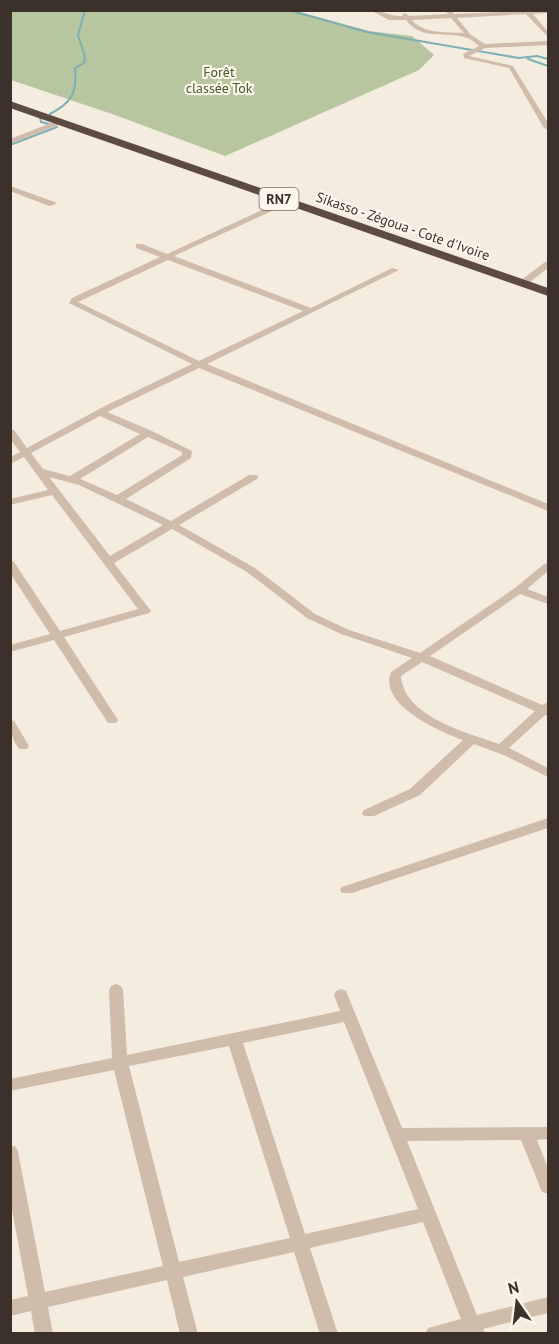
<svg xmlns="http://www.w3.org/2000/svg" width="559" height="1344" viewBox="0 0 559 1344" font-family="'PT Sans',sans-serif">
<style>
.green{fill:#b7c69e}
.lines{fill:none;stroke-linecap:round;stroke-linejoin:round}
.stream{stroke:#7cb0b4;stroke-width:2}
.minor{fill:#cfbcaa;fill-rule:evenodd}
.highway{fill:#5d4b41;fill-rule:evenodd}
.labels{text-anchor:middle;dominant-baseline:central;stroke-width:4.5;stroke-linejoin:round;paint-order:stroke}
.far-park-label{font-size:14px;fill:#485c2c;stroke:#fcf6ed}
.shield{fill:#fcf6ed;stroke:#766b64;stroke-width:1.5}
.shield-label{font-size:14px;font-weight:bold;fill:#3c302a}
.far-street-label{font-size:14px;fill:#3c302a;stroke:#fcf6ed}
</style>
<rect width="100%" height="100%" fill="#f5ece0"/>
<path class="green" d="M11,10L296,11L369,31L412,36L434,55L419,70L225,156L115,115L11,80Z"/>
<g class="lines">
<g class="stream">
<path d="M288,10L367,32L519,58L537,56L548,59"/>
<path d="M528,59L548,66"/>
<path d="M50,114C73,102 77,92 75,68L84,63L85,57L78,35L85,10"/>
<path d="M40,118L41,122L49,124"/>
<path d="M10,145L57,127"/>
</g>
<g class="minor">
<path d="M370,10C382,10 391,17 403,16L402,15L405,13L409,16L448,14L445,10H452L454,14L548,10V13L533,14L548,32V37L526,14L457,18L471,35L485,44L548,41V45L485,48L469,56L513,66L548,123V130L544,128L509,68L464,58L463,54L479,46C476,43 471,39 467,38C445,30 423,42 406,20H389ZM451,18L464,33C447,32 423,34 412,20Z"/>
<path d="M59,120L66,122L10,144V139Z"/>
<path d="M10,186L55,202L56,204L49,206L10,191Z"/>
<path d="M286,199H289V203L174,256L311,308L392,268L399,270L207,364L548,504V511L199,368L107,412L152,431L192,451L191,458L126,499L171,521L249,475H257L258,477L257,479L179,525L255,568L315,614L349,630L420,653L515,588L544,564L548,563V571L527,589L548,597V604L520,594L430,656L542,705L548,702V716L545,715L509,748L548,768V777L506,756L474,744L420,795L374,816H364L362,813L364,810L410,789L463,740C440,732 378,705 391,672L412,658L341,634L307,618L247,572L172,529L114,563L151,611L149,613L64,637L118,720L116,723H108L54,640L10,652V645L50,634L10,573V561L14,562L60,631L138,609L52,495L10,505V499L48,490L24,457L10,464V457L20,452L10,439V429L14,430L27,448L103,407L192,364L69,303L72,298L160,257L136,248V244H142L167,254ZM168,260L303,311L199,361L78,302ZM100,416L140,434L70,476L43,469L31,453ZM148,437L182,452V455L117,495L80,479ZM49,477L79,485L163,525L110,556ZM422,662L535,711L499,744C466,732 404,717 401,676Z"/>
<path d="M545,262H548V268L526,285H520V281Z"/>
<path d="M10,720L14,721L29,746L27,749H19C12,739 10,732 10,720Z"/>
<path d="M548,818V828L352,893H342L340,890L342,887Z"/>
<path d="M116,984L121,986L123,990L127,1055L340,1011L334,995L336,991L341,989L346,991L402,1128L548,1127V1139L537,1140L548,1168V1194L542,1192L521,1140L407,1141L477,1315L548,1297V1313L483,1329L485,1334H425L428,1328L461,1319L423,1222L310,1248L338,1334H320L294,1252L183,1277L198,1334H180L167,1280L48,1307L53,1334H35L31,1311L10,1316V1300L28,1296L10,1199V1145L16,1147L18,1152L45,1292L163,1266L114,1070L10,1091V1079L112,1058L109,990L111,986ZM344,1022L418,1209L305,1234L243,1043ZM229,1046L290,1238L179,1262L129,1066Z"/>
</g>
<path class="highway" d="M10,101L548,288V296L10,108Z"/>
</g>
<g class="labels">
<g class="far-park-label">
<text x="219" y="72">Forêt<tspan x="219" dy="16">classée Tok</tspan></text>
</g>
<rect class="shield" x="259.5" y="188" width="39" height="22" rx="4.5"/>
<g class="shield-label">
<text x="279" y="199">RN7</text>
</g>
<g class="far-street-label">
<text transform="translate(403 226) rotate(19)">Sikasso - Zégoua - Cote d'Ivoire</text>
</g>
</g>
<rect width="559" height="1344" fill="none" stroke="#3c302a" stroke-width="24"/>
<g transform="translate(517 1302) rotate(346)" stroke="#fcf6ed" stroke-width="4.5" paint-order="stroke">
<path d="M0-4.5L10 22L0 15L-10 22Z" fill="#3c302a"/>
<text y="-9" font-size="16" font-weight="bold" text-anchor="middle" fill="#3c302a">N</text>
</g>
</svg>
